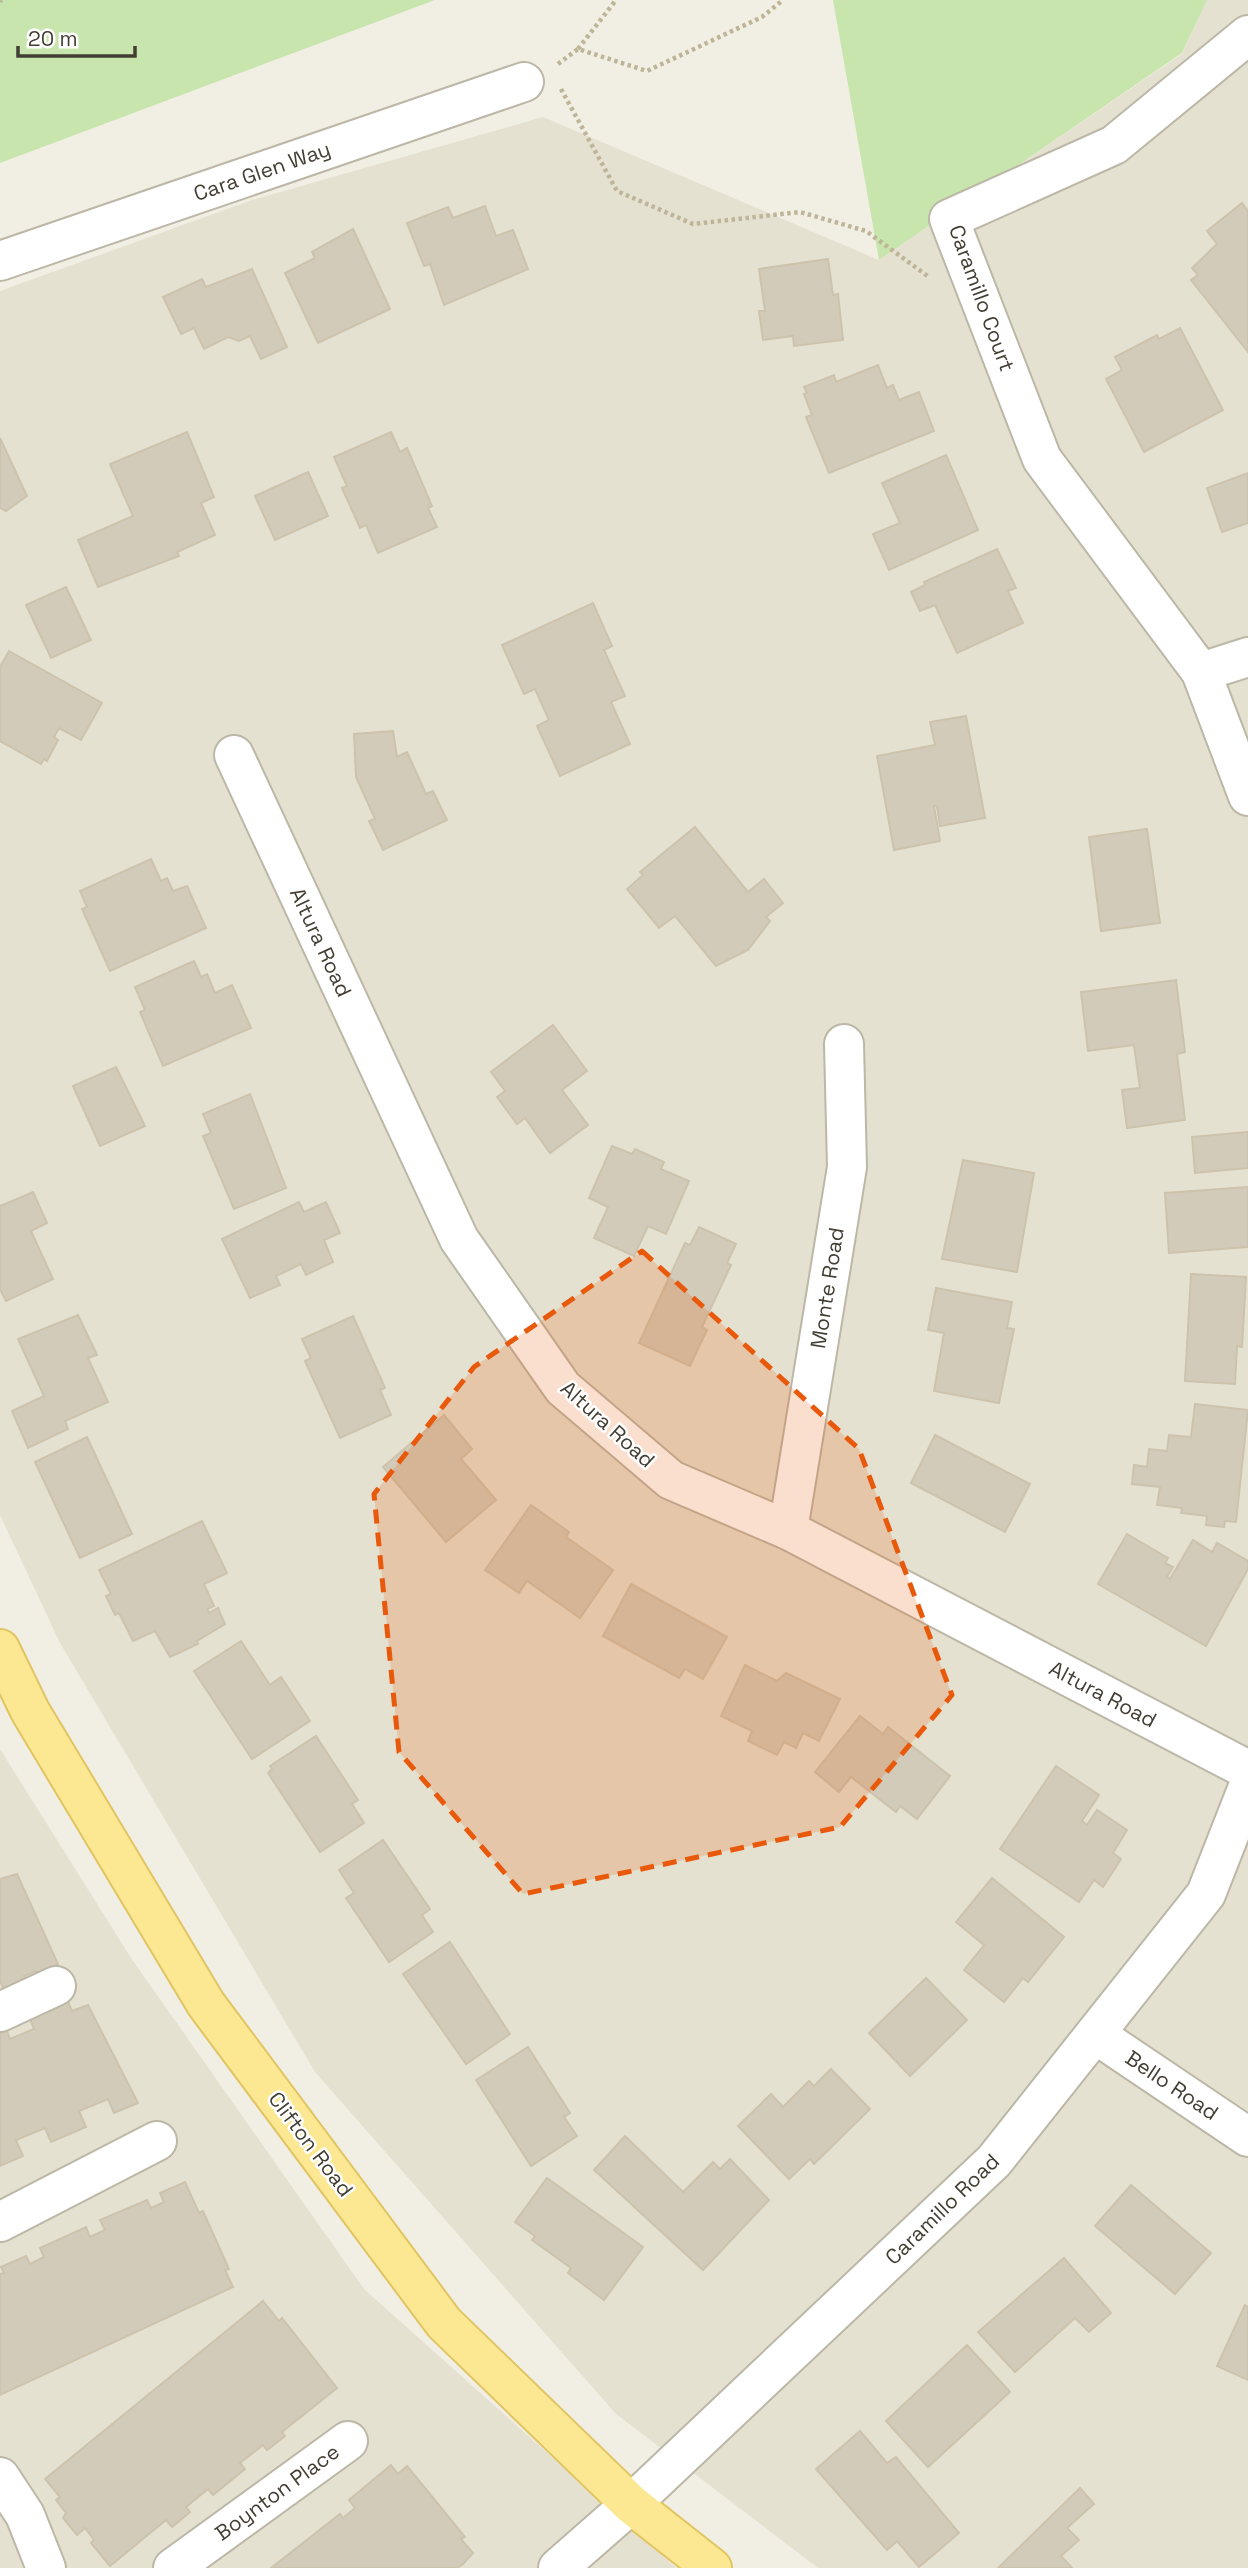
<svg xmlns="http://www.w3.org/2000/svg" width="1248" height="2568" viewBox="0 0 1248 2568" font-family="'Space Grotesk',sans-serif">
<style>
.residential{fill:#e5e1d1}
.green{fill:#c7e5ac}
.building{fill:#d3cbb9;stroke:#cdc3ac;stroke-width:2}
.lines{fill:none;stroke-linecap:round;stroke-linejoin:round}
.minor-casing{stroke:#bcb7a6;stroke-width:42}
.major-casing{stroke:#e1c562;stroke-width:42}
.path{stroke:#beb498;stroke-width:4.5;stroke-dasharray:3.5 3.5;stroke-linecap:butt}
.minor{stroke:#fff;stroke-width:38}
.major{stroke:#fce792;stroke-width:38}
.marked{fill:#e8590c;fill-opacity:0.2;stroke:#e8590c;stroke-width:5;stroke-dasharray:14 9;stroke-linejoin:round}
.labels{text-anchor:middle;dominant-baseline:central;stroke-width:5;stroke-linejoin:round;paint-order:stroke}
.street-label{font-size:21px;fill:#433e34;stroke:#fff}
</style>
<rect width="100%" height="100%" fill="#f1eee3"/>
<g class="residential">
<path d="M1207,0H1248V2568H818L616,2414L315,2072L60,1643L0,1515V291L252,200L543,117L879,260L1182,54Z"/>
<path d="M0,1749L131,1958L364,2289L676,2568H0Z"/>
</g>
<g class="green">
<path d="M0,0H435L0,163Z"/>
<path d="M833,0H1207L1182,53L879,260Z"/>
</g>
<g class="building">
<path d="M1242,203L1248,211V352L1191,280L1198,275L1192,268L1217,244L1207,231Z"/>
<path d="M485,206L496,236L513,230L528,269L444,305L430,264L424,266L407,223L448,207L453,218Z"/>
<path d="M353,229L390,309L318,343L285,273L315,258L312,252Z"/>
<path d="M828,259L833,295L838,294L843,340L794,346L793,336L763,340L759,311H765L759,269Z"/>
<path d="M252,269L287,347L261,359L250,336L239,341L228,337L204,349L194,328L181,334L163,297L202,279L206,287Z"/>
<path d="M1180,328L1223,410L1144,452L1106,379L1122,370L1115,357L1157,335L1159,339Z"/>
<path d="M878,365L887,388L893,385L899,400L919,392L934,431L829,473L806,417L812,415L804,394L807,393L804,387L834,375L836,382Z"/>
<path d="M187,432L214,497L201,503L215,535L177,552L179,556L98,587L78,540L133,516L110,464Z"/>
<path d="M391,432L400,452L407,448L432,506L428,508L437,527L378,553L366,525L360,528L342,488L347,486L334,457Z"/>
<path d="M0,438L27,496L6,511L0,508Z"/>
<path d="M946,455L978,530L889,570L873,534L900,523L882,483Z"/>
<path d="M308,472L328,516L275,540L255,496Z"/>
<path d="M1248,473V523L1222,532L1207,488Z"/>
<path d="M997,549L1016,588L1008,591L1023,623L957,653L935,605L920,611L911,592L925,585L924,582Z"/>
<path d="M66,587L91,640L51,658L26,605Z"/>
<path d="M593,603L612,646L604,650L625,696L611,702L630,744L560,776L537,726L549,720L535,689L524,694L502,645Z"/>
<path d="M9,651L102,703L81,740L59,728L54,737L58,740L47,761L44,759L41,764L0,741V667Z"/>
<path d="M966,716L985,818L940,826L937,806H934L940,841L894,850L877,756L935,745L930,722Z"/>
<path d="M393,731L397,757L407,752L426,794L433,791L447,820L383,850L369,821L375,819L356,777L354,734Z"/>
<path d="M695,827L748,892L764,879L783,903L766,917L770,921L748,950L716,966L675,916L659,928L627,889L643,875L640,872Z"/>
<path d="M1147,829L1160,923L1101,931L1089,837Z"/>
<path d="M151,859L161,881L167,878L173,891L187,886L206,928L110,971L82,909L87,907L80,891Z"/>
<path d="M194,961L201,977L207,974L215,993L232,985L251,1028L163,1066L140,1012L145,1010L135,987Z"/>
<path d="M1176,980L1185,1052L1177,1054L1185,1120L1127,1128L1122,1090L1140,1088L1134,1045L1088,1051L1081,992Z"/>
<path d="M553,1025L587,1071L562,1090L588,1125L550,1153L525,1118L517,1124L497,1097L505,1091L491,1072Z"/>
<path d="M116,1067L145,1126L100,1146L73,1086Z"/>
<path d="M250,1094L286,1188L234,1209L203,1136L211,1133L203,1114Z"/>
<path d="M1248,1132V1168L1195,1173L1192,1137Z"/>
<path d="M612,1146L632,1154L635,1149L664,1162L661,1169L689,1181L666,1234L648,1226L634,1256L594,1238L608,1207L589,1198Z"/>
<path d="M963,1160L1034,1173L1017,1272L942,1259Z"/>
<path d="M1248,1187V1247L1169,1253L1165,1193Z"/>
<path d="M33,1192L47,1223L31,1231L53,1279L6,1301L0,1289V1206Z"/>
<path d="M299,1202L304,1212L326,1202L340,1233L324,1240L333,1262L306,1275L301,1264L276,1276L280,1285L250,1298L222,1239Z"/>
<path d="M699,1227L736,1244L727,1263L731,1265L702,1327L707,1330L690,1366L639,1343L685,1243L690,1245Z"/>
<path d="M1191,1274L1246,1277L1242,1347L1237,1346L1235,1384L1185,1381Z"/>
<path d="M936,1288L1012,1302L1007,1328L1014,1329L999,1403L934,1391L944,1333L928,1330Z"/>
<path d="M78,1315L97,1355L88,1358L108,1402L65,1421L68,1429L28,1448L12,1411L44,1396L18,1339Z"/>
<path d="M353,1316L385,1388L380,1390L391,1415L340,1438L305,1361L311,1358L302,1339Z"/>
<path d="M1195,1404L1248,1410L1236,1522L1225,1521L1224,1527L1206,1525L1207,1516L1181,1513L1182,1508L1157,1505L1160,1487L1132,1484L1134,1465L1147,1467L1149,1449L1167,1451L1169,1435L1191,1437Z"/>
<path d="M444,1415L472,1449L461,1459L496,1500L446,1542L383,1467Z"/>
<path d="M935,1435L1030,1484L1005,1532L911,1483Z"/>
<path d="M87,1437L132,1534L80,1558L35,1462Z"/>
<path d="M531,1505L569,1532L566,1537L613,1570L580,1618L527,1581L519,1593L485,1570Z"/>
<path d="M202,1521L227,1573L204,1584L214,1606L207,1609L209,1613L218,1608L225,1624L197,1641L198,1644L170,1657L155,1631L133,1641L119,1613L115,1615L106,1596L111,1594L99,1570Z"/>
<path d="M1127,1534L1168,1558L1165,1563L1173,1567L1167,1577L1170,1579L1193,1540L1212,1552L1217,1543L1248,1561V1569L1206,1646L1098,1584Z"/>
<path d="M631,1584L727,1637L703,1679L685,1669L679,1678L603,1636Z"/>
<path d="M241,1641L270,1685L281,1677L310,1721L252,1759L194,1671Z"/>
<path d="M745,1665L777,1681L786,1673L840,1699L819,1741L803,1733L796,1748L784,1742L777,1755L748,1741L752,1731L721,1716Z"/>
<path d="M860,1716L883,1734L888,1727L950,1776L917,1819L900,1806L896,1812L851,1777L839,1792L815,1772Z"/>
<path d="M316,1736L358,1800L352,1804L364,1823L320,1852L268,1773L272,1769L270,1766Z"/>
<path d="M1056,1766L1099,1795L1082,1821L1087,1825L1097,1810L1127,1830L1113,1853L1121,1859L1103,1887L1094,1880L1079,1902L1000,1849Z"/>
<path d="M383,1840L430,1909L422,1915L433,1932L389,1962L346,1898L354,1893L339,1870Z"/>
<path d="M17,1874L58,1964L37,1975L36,1971L24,1976L26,1979L4,1990L0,1981V1879Z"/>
<path d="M992,1878L1064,1937L1028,1982L1023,1978L1004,2002L964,1970L984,1945L956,1922Z"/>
<path d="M450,1942L510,2034L466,2064L403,1974Z"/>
<path d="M926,1978L967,2020L910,2076L869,2033Z"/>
<path d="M68,2002L72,2011L88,2005L138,2103L114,2113L108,2099L79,2111L86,2127L51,2142L45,2128L16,2140L23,2156L0,2166V2034L7,2031L10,2039L34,2029L30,2019Z"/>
<path d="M528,2047L570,2113L564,2117L577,2136L531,2166L476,2080Z"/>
<path d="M831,2069L870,2109L814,2164L810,2159L789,2179L738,2126L771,2094L783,2107L809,2081L814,2086Z"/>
<path d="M625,2136L683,2192L713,2162L720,2169L730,2159L769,2200L703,2270L594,2170Z"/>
<path d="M547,2178L643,2247L604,2300L568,2273L571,2268L532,2240L535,2236L515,2222Z"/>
<path d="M185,2182L199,2213L203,2211L229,2269L225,2270L233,2287L0,2395V2274L4,2273L1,2267L26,2256L30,2264L44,2257L40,2248L86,2227L90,2237L105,2230L100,2220L147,2200L151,2208L164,2202L160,2193Z"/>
<path d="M1131,2185L1211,2253L1175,2294L1095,2226Z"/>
<path d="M1064,2258L1111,2313L1089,2332L1075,2318L1015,2372L978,2332Z"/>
<path d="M263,2301L279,2321L282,2318L337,2388L282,2432L285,2436L267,2450L263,2445L240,2463L245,2469L213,2495L208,2489L186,2507L190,2512L172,2527L166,2520L110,2566L91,2543L94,2540L85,2528L77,2535L63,2518L66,2513L56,2500L60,2497L45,2479Z"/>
<path d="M1245,2305L1248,2307V2380L1217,2366Z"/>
<path d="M967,2345L1010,2392L928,2467L886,2421Z"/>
<path d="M860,2431L887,2463L896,2457L959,2533L919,2567L897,2541L887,2550L816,2469Z"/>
<path d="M391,2465L398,2474L407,2466L465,2537L461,2539L473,2553L463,2564L457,2568H271L340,2514L343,2518L355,2508L349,2500Z"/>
<path d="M1080,2488L1094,2504L1067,2528L1079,2540L1061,2556L1072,2568H998Z"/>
</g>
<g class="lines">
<g class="minor-casing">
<g id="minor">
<path d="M1248,35L1114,145L949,219L1042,459L1201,672L1248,796"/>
<path d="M0,261L524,82"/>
<path d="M1201,672L1248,657"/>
<path d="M234,755L459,1239L563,1388L671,1480L788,1530L1248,1770"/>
<path d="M788,1530L847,1167L844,1044"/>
<path d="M0,2012L56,1986"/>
<path d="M1095,2034L1248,2137"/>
<path d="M0,2222L157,2141"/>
<path d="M0,2477L25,2515L46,2568"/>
<path d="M173,2568L348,2441"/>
<path d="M558,2568L631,2504L994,2161L1206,1894L1248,1787"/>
</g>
</g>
<g class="major-casing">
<path id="major" d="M0,1649L30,1711L206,2004L444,2323L631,2504L712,2568"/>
</g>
<g class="path">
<path d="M0,2L1,0"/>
<path d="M578,49L616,0"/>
<path d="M558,64L578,49L647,71L762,17L783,0"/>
<path d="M561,89L617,191L693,224L800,212L866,231L929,277"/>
</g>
<use href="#minor" class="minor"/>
<use href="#major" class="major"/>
</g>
<path class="marked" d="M642,1251L859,1449L952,1695L840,1827L523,1894L399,1752L374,1494L474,1367Z"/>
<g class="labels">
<g class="street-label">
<text transform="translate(262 171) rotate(-19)">Cara Glen Way</text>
<text transform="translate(982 298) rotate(70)">Caramillo Court</text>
<text transform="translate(321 942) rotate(65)">Altura Road</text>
<text transform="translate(827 1288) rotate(-81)">Monte Road</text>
<text transform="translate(608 1424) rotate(42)">Altura Road</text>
<text transform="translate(1103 1694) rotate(28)">Altura Road</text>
<text transform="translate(1172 2085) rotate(34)">Bello Road</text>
<text transform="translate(311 2144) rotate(53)">Clifton Road</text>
<text transform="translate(942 2209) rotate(-44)">Caramillo Road</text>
<text transform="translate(277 2492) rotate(-36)">Boynton Place</text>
</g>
</g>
<path d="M18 46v10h117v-10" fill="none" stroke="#433e34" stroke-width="3.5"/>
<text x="28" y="46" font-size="21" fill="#433e34" stroke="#ffffff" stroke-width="5" paint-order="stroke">20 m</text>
</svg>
